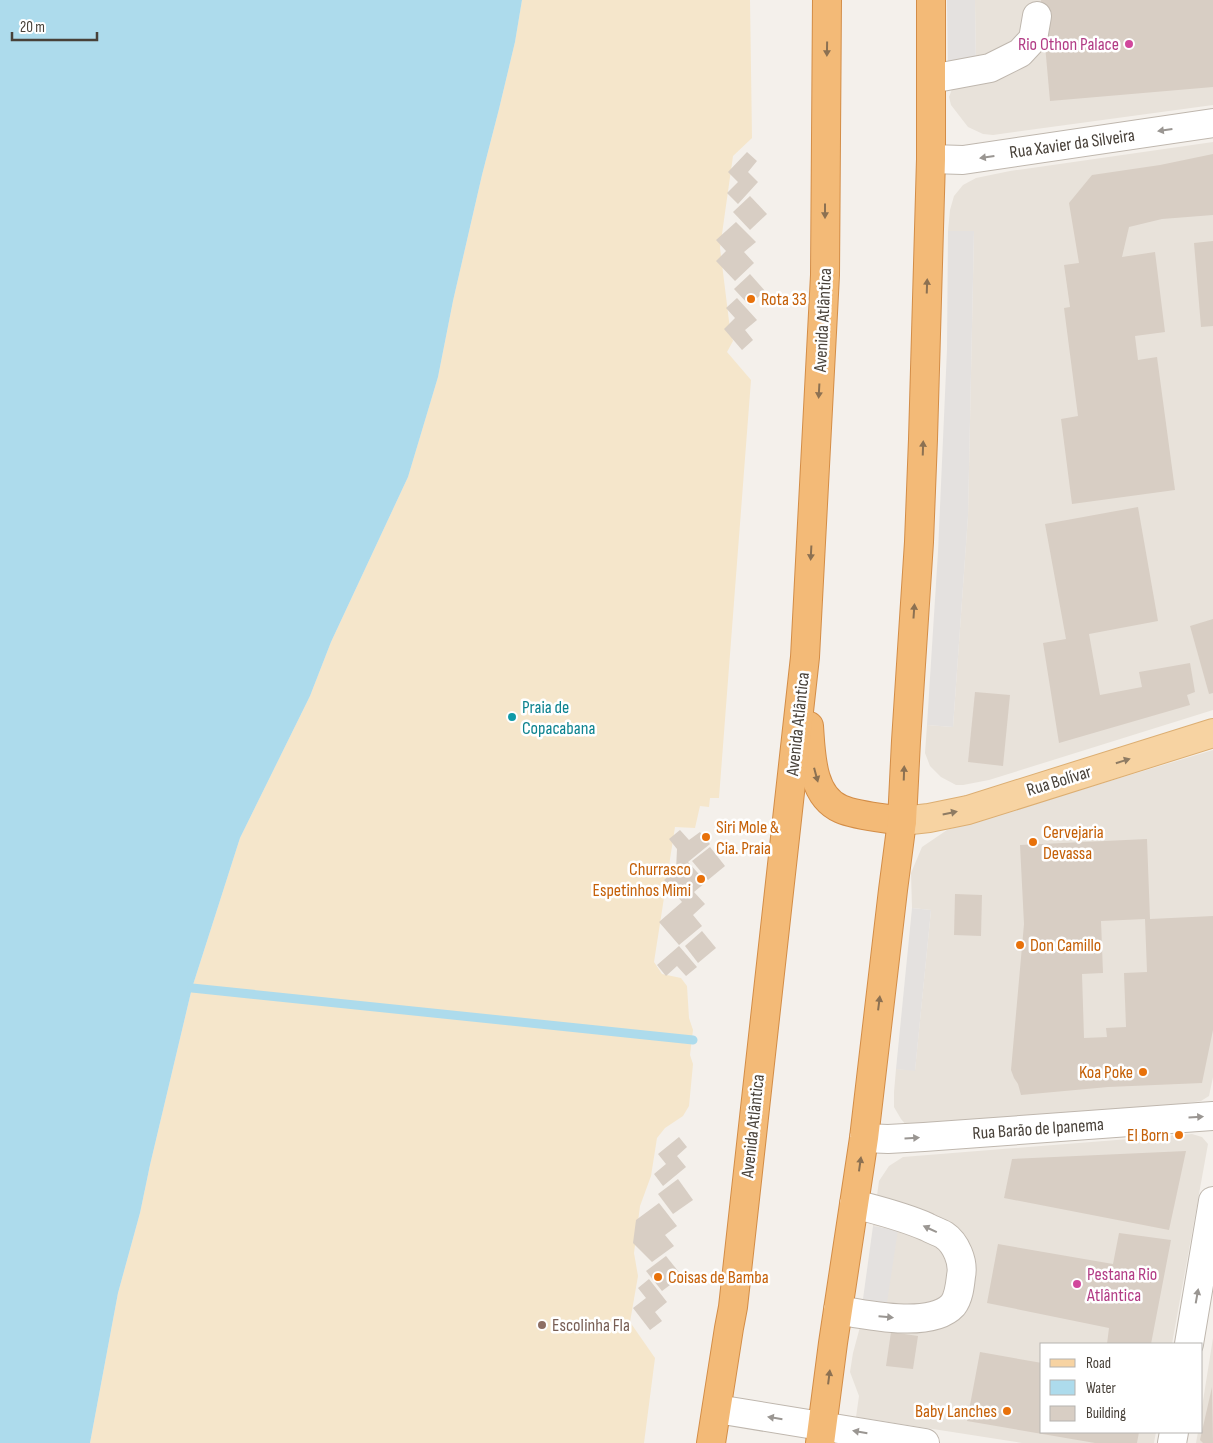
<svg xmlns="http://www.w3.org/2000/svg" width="1213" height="1443" viewBox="0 0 1213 1443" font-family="'Sofia Sans Condensed',sans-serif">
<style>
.residential{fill:#e8e2da}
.sand{fill:#f5e6cb}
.parking{fill:#e4e1df}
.water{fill:#addbec}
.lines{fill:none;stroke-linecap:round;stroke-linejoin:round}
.stream{stroke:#addbec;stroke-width:9}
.building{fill:#d8cec4;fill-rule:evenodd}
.minor-casing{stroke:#bfb7ae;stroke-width:30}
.major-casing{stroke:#dcae72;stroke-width:30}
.highway-casing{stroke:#d38d47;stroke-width:30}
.minor{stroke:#fff;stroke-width:28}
.major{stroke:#f7d3a2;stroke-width:28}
.highway{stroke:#f3ba77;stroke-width:28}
.oneway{fill:#8c7152}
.oneway2{fill:#9a9692}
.oneway3{fill:#8e7b63}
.hotel-dot{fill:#d1479c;stroke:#fff;stroke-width:2}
.food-dot{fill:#e8710a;stroke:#fff;stroke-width:2}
.culture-dot{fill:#0f9aa8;stroke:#fff;stroke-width:2}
.education-dot{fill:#8d6e63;stroke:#fff;stroke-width:2}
.labels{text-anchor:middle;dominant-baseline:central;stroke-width:5;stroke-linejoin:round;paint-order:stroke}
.hotel-label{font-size:18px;fill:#b23c85;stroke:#fff;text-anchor:end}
.street-label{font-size:18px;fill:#484139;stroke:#fff}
.food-label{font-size:18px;fill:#c56008;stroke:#fff;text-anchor:start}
.culture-label{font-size:18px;fill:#0d838f;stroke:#fff;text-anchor:start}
.education-label{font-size:18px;fill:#785e54;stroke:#fff;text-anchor:start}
</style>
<rect width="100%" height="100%" fill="#f4f0eb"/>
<g class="residential">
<path d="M975,0H1213V105L993,135L983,134L968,127L951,105L949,97L954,84L976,73Z"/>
<path d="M1213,142V710L989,780L963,785H956L941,777L930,766L925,753L927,725L953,727L968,516L974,232L948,231L950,210L954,196L963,185L976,178L1010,171Z"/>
<path d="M1213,750V1077L1209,1096L1201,1101L1174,1105L907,1126L901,1119L894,1107V1092L896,1069L915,1070L931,910L912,908L911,873L922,847L947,830Z"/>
<path d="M1192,1134L1202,1137L1208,1144L1172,1344H1042V1432H1156L1154,1443H1022L856,1417L859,1396L850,1372L853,1353L860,1327L897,1229L873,1226L879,1181L889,1166L903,1157Z"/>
<path d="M1213,1338V1443H1196L1198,1432H1202V1407Z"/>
</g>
<path class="sand" d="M522,0H750L752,138L733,156L720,248L730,329L733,341L727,352L751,380L719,798H710L709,807L700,806L695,828L675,827L654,962L662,974L681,978L687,986L689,1018L693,1030L690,1055L693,1064L689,1106L683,1116L665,1128L657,1138L651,1176L640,1206L634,1253L638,1276L630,1322L655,1358L644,1443H90L118,1293L140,1213L150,1165L192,988L240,838L310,696L331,642L408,477L438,377L453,301L482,175L499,109L515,42Z"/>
<g class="parking">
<path d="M947,0H975L976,74H948Z"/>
<path d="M948,231H974L968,516L953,727L927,725L938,552L947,349Z"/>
<path d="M912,908L931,910L915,1071L896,1069Z"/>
<path d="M873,1226L898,1230L886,1309L862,1306Z"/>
</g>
<path class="water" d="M0,0H522L515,42L499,109L482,175L453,301L438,377L408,477L331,642L310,696L240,838L192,988L150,1165L140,1213L118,1293L90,1443H0Z"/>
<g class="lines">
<path class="stream" d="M192,988L693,1040"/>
</g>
<g class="building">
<path d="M1041,0H1213V87L1050,101Z"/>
<path d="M747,152L757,161L748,172L758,182L738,204L727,193L738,182L728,172Z"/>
<path d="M1213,154V215L1162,219L1129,227L1122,257L1155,252L1165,332L1135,336L1138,360L1157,357L1175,490L1072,504L1061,419L1078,416L1064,308L1070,307L1064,265L1079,263L1069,203L1092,175L1160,165Z"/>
<path d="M750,196L767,214L750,230L733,212Z"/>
<path d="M736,222L756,242L744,252L754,263L735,281L716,261L726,251L716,240Z"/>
<path d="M1213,241V326L1201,327L1194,243Z"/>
<path d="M750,274L765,291L749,305L734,289Z"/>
<path d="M737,298L757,320L745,330L753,340L742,350L724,329L735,318L726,308Z"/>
<path d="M1138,507L1158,621L1089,634L1100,695L1142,687L1139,672L1190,663L1195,692L1187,695L1190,705L1059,743L1043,643L1066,639L1045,524Z"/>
<path d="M1213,619V693L1209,694L1190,626Z"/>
<path d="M975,692L1010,695L1003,766L968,762Z"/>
<path d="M680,830L689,840L700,832L710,844L688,862L706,882L694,892L705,904L693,915L702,926L679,945L659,922L682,902L664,880L676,870L677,849L669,839Z"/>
<path d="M1147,839L1150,919L1213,916V1030L1202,1083L1108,1087L1021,1095L1018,1084L1014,1078L1011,1070L1024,924L1020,845ZM1145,919L1147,972L1124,973L1126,1027L1106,1028L1107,1037L1084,1038L1082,974L1103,973L1101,921Z"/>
<path d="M710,847L725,866L708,880L692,861Z"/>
<path d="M955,894L982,895L981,936L954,935Z"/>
<path d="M702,931L716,948L698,963L685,946Z"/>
<path d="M679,946L697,967L686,976L677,966L666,976L657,965Z"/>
<path d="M679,1137L687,1147L677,1156L686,1167L663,1186L654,1174L666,1164L658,1154Z"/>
<path d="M1186,1151L1169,1230L1004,1198L1012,1159Z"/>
<path d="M678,1179L693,1200L673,1214L658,1194Z"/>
<path d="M659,1203L677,1226L665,1235L674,1246L652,1262L633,1243L636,1220Z"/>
<path d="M1119,1233L1171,1240L1151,1344H1107L1109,1328L987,1303L998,1244L1113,1264Z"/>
<path d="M666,1256L682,1276L662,1291L646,1271Z"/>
<path d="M649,1279L667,1302L655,1312L662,1321L650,1330L633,1308L646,1298L638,1288Z"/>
<path d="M891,1332L918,1336L913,1369L886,1366Z"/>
<path d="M980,1352L1042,1363V1432H1139L1137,1443H1095L967,1421Z"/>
<path d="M1212,1387L1213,1443H1203L1200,1440Z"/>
</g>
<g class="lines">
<g class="minor-casing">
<g id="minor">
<path d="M931,79L990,68L1020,53L1033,39L1037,16"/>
<path d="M931,159L963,160L1213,123"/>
<path d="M864,1138L888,1139L924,1137L1213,1116"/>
<path d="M838,1310C867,1315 931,1329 953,1305C959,1297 960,1285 961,1276C964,1262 956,1243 944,1235C939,1232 932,1230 927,1227C902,1216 880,1211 854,1204"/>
<path d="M1189,1344L1213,1201"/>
<path d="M717,1409L925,1443"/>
<path d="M1172,1443L1174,1432"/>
</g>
</g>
<g class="major-casing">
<path id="major" d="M902,821L929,818L968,810L1213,733"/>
</g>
<g class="highway-casing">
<g id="highway">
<path d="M809,726C811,754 811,796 841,809C857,816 885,818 902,821"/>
<path d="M711,1443L729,1328L733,1307L805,657L825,275L827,0"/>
<path d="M820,1443L833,1343L864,1138L893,890L902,821L906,741L919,542L923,439L931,159V0"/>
</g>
</g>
<use href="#minor" class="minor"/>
<use href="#major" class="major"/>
<use href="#highway" class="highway"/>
</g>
<defs><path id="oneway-solid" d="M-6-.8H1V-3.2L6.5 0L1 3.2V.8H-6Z" transform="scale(1.25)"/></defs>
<g class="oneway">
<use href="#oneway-solid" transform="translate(827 49) rotate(91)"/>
<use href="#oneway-solid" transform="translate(825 211) rotate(90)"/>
<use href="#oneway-solid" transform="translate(927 286) rotate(-88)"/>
<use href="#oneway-solid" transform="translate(819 391) rotate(93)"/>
<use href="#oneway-solid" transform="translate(923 448) rotate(-88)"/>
<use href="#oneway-solid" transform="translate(811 553) rotate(93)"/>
<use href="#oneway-solid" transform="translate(914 611) rotate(-86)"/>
<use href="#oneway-solid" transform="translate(904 773) rotate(-88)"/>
<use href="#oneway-solid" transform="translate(816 775) rotate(75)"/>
<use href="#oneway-solid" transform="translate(879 1003) rotate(-83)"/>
<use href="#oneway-solid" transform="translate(860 1164) rotate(-82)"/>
<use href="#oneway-solid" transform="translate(829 1377) rotate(-83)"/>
</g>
<g class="oneway2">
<use href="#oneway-solid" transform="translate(1165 130) rotate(172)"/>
<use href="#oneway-solid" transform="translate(987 157) rotate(172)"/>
<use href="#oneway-solid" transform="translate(1196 1117) rotate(-4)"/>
<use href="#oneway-solid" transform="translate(912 1138) rotate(-4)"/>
<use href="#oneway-solid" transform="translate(930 1229) rotate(-155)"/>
<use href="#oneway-solid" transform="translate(1197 1296) rotate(-80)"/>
<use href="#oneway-solid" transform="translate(886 1317) rotate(5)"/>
<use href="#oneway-solid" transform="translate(775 1418) rotate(-171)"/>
<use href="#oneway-solid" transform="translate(860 1432) rotate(-170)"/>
</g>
<g class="oneway3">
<use href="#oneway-solid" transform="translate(1123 761) rotate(-17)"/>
<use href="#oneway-solid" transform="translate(950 813) rotate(-12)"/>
</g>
<g class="hotel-dot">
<circle cx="1129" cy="44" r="5"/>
<circle cx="1077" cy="1284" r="5"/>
</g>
<g class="food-dot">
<circle cx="751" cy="299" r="5"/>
<circle cx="706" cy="837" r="5"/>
<circle cx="1033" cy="842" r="5"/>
<circle cx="701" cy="879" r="5"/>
<circle cx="1020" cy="945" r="5"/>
<circle cx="1143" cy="1072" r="5"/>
<circle cx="1179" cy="1135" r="5"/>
<circle cx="658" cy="1277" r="5"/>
<circle cx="1007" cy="1411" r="5"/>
</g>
<circle class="culture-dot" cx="512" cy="717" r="5"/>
<circle class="education-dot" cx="542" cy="1325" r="5"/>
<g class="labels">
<g class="hotel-label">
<text x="1119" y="44">Rio Othon Palace</text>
<text x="1087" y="1274" text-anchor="start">Pestana Rio<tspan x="1087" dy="21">Atlântica</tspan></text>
</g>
<g class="street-label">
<text transform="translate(1072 144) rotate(-8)">Rua Xavier da Silveira</text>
<text transform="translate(823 320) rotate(-87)">Avenida Atlântica</text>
<text transform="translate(798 724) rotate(-84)">Avenida Atlântica</text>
<text transform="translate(1059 781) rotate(-17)">Rua Bolívar</text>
<text transform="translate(753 1126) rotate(-84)">Avenida Atlântica</text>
<text transform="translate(1038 1129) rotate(-4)">Rua Barão de Ipanema</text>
</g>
<g class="food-label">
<text x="761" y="299">Rota 33</text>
<text x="716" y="827">Siri Mole &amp;<tspan x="716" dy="21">Cia. Praia</tspan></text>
<text x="1043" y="832">Cervejaria<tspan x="1043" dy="21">Devassa</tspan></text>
<text x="691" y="869" text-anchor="end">Churrasco<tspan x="691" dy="21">Espetinhos Mimi</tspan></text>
<text x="1030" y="945">Don Camillo</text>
<text x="1133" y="1072" text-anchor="end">Koa Poke</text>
<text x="1169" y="1135" text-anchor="end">El Born</text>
<text x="668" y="1277">Coisas de Bamba</text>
<text x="997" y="1411" text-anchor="end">Baby Lanches</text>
</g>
<g class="culture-label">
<text x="522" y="707">Praia de<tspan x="522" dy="21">Copacabana</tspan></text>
</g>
<g class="education-label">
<text x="552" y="1325">Escolinha Fla</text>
</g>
</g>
<rect x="1040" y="1343" width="162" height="90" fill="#ffffff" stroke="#b6b3b0"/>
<rect x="1050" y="1359" width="25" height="8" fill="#f7d3a2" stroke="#b6b3b0"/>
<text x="1086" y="1368" font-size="15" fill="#484139">Road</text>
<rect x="1050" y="1380" width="25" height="15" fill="#addbec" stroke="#b6b3b0"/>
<text x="1086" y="1393" font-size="15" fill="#484139">Water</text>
<rect x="1050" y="1406" width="25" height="15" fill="#d8cec4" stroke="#b6b3b0"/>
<text x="1086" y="1418" font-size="15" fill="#484139">Building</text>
<path d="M12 32v8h85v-8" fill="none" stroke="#484139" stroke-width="2.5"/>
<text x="20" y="32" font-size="15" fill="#484139" stroke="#ffffff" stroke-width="4" paint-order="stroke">20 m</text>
</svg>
